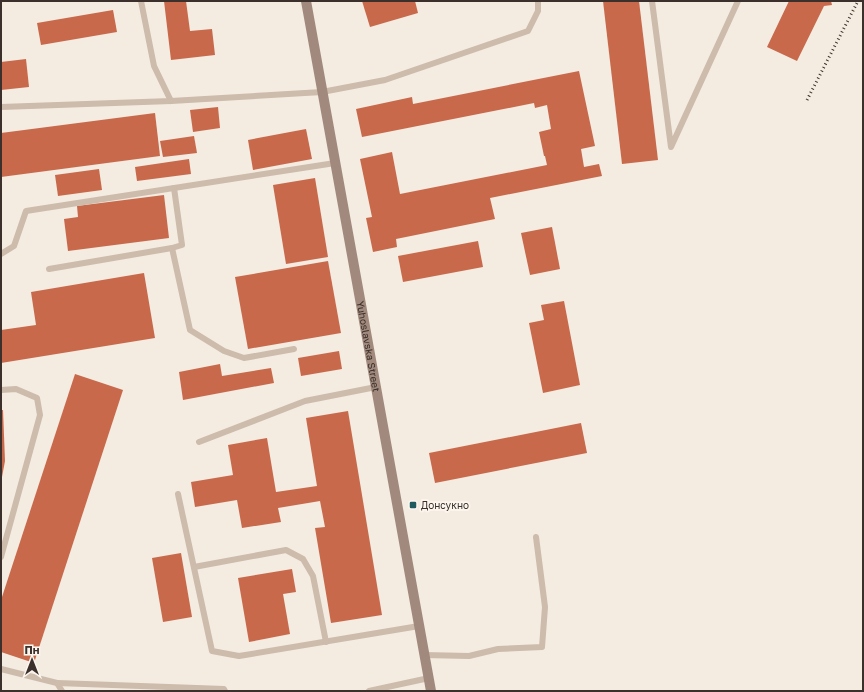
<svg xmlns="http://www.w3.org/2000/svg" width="864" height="692" viewBox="0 0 864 692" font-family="'Golos Text',sans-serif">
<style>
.building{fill:#c8694b}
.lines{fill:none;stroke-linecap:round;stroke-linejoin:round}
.service{stroke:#cdbbac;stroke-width:6}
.secondary{stroke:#a18a7d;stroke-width:10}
.rail{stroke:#3b302b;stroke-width:3;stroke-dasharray:1 3;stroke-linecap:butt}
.poi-dot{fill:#1f5a5e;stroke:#fbf5ee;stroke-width:1.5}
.labels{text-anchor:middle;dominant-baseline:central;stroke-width:4;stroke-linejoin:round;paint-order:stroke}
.street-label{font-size:10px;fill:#3b302b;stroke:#fbf5ee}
.poi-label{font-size:10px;fill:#3b302b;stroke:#fbf5ee;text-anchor:start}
</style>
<rect width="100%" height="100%" fill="#f4ebe1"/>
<g class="building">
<path d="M164,1H186L190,31L212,29L215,55L171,60Z"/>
<path d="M362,1H415L418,13L370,27Z"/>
<path d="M603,1H639L658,160L622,164Z"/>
<path d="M789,1H831L832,5L824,6L797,61L767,47Z"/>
<path d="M113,10L117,32L41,45L37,23Z"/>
<path d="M26,59L29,87L1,90V62Z"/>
<path d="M579,71L595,146L581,149L584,167L599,164L602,176L490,198L495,219L396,239L397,247L373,252L366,218L372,217L360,159L392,152L400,194L547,165L545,156H544L539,132L551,129L547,105L535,108L534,103L362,137L356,109L412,97L413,104Z"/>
<path d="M218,107L220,128L193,132L190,110Z"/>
<path d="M155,113L160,156L1,177V133Z"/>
<path d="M306,129L312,159L253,170L248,140Z"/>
<path d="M194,136L197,153L163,157L160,141Z"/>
<path d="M189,159L191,174L137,181L135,167Z"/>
<path d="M99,169L102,190L58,196L55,175Z"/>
<path d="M315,178L328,257L286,264L273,185Z"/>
<path d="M164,195L169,238L68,251L64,219L78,217L77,206Z"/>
<path d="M552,227L560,269L530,275L521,233Z"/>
<path d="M478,241L483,267L403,282L398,256Z"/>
<path d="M328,261L341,333L248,349L235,277Z"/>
<path d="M144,273L155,338L1,363V330L36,325L31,292Z"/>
<path d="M564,301L580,385L543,393L529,323L544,320L541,305Z"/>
<path d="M339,351L342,369L301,376L298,358Z"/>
<path d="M220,364L222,376L271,368L274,383L183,400L179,372Z"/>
<path d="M75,374L123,390L34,663L1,652V600Z"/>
<path d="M1,410H3L5,461L2,477Z"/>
<path d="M348,411L382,615L331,623L315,528L325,527L320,501L278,508L281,522L242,528L237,500L195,507L191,482L233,475L228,445L267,438L276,492L317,486L306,418Z"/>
<path d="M581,423L587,453L435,483L429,453Z"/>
<path d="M181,553L192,617L163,622L152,558Z"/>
<path d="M292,569L296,592L283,594L290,634L249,642L238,578Z"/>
</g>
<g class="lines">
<g class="service">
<path d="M141,1L154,66L171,101"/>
<path d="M652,1L671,147L738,1"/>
<path d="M1,107L171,101L322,92L385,80L528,31L538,11V1"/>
<path d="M172,248L190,330L224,351L244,358L294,349"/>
<path d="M1,254L14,246L26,211L335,163"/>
<path d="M49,269L172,248L182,245L174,188"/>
<path d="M1,390L16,389L37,398L40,415L1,557"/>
<path d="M199,442L305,401L376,387"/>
<path d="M178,494L212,651L239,656L419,626"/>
<path d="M194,567L286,550L303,559L313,576L326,642"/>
<path d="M424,655L469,656L498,649L542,647L545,607L536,537"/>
<path d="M1,669L57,683L62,691"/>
<path d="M57,683L224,689L225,691"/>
<path d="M369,691L429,678"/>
</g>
<path class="secondary" id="s1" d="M306,1L431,691"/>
<path class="rail" d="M807,100L858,1"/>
</g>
<rect class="poi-dot" x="409" y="501" width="8" height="8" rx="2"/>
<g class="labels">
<g class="street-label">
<text stroke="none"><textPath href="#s1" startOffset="351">Yuhoslavska Street</textPath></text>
</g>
<g class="poi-label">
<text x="421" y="505">Донсукно</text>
</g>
</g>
<rect width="864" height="692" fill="none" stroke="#3b302b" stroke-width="4"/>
<g transform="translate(32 660)" stroke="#fbf5ee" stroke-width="3" paint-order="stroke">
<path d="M0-3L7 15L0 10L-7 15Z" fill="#3b302b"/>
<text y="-6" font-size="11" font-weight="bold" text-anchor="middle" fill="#3b302b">Пн</text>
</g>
</svg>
